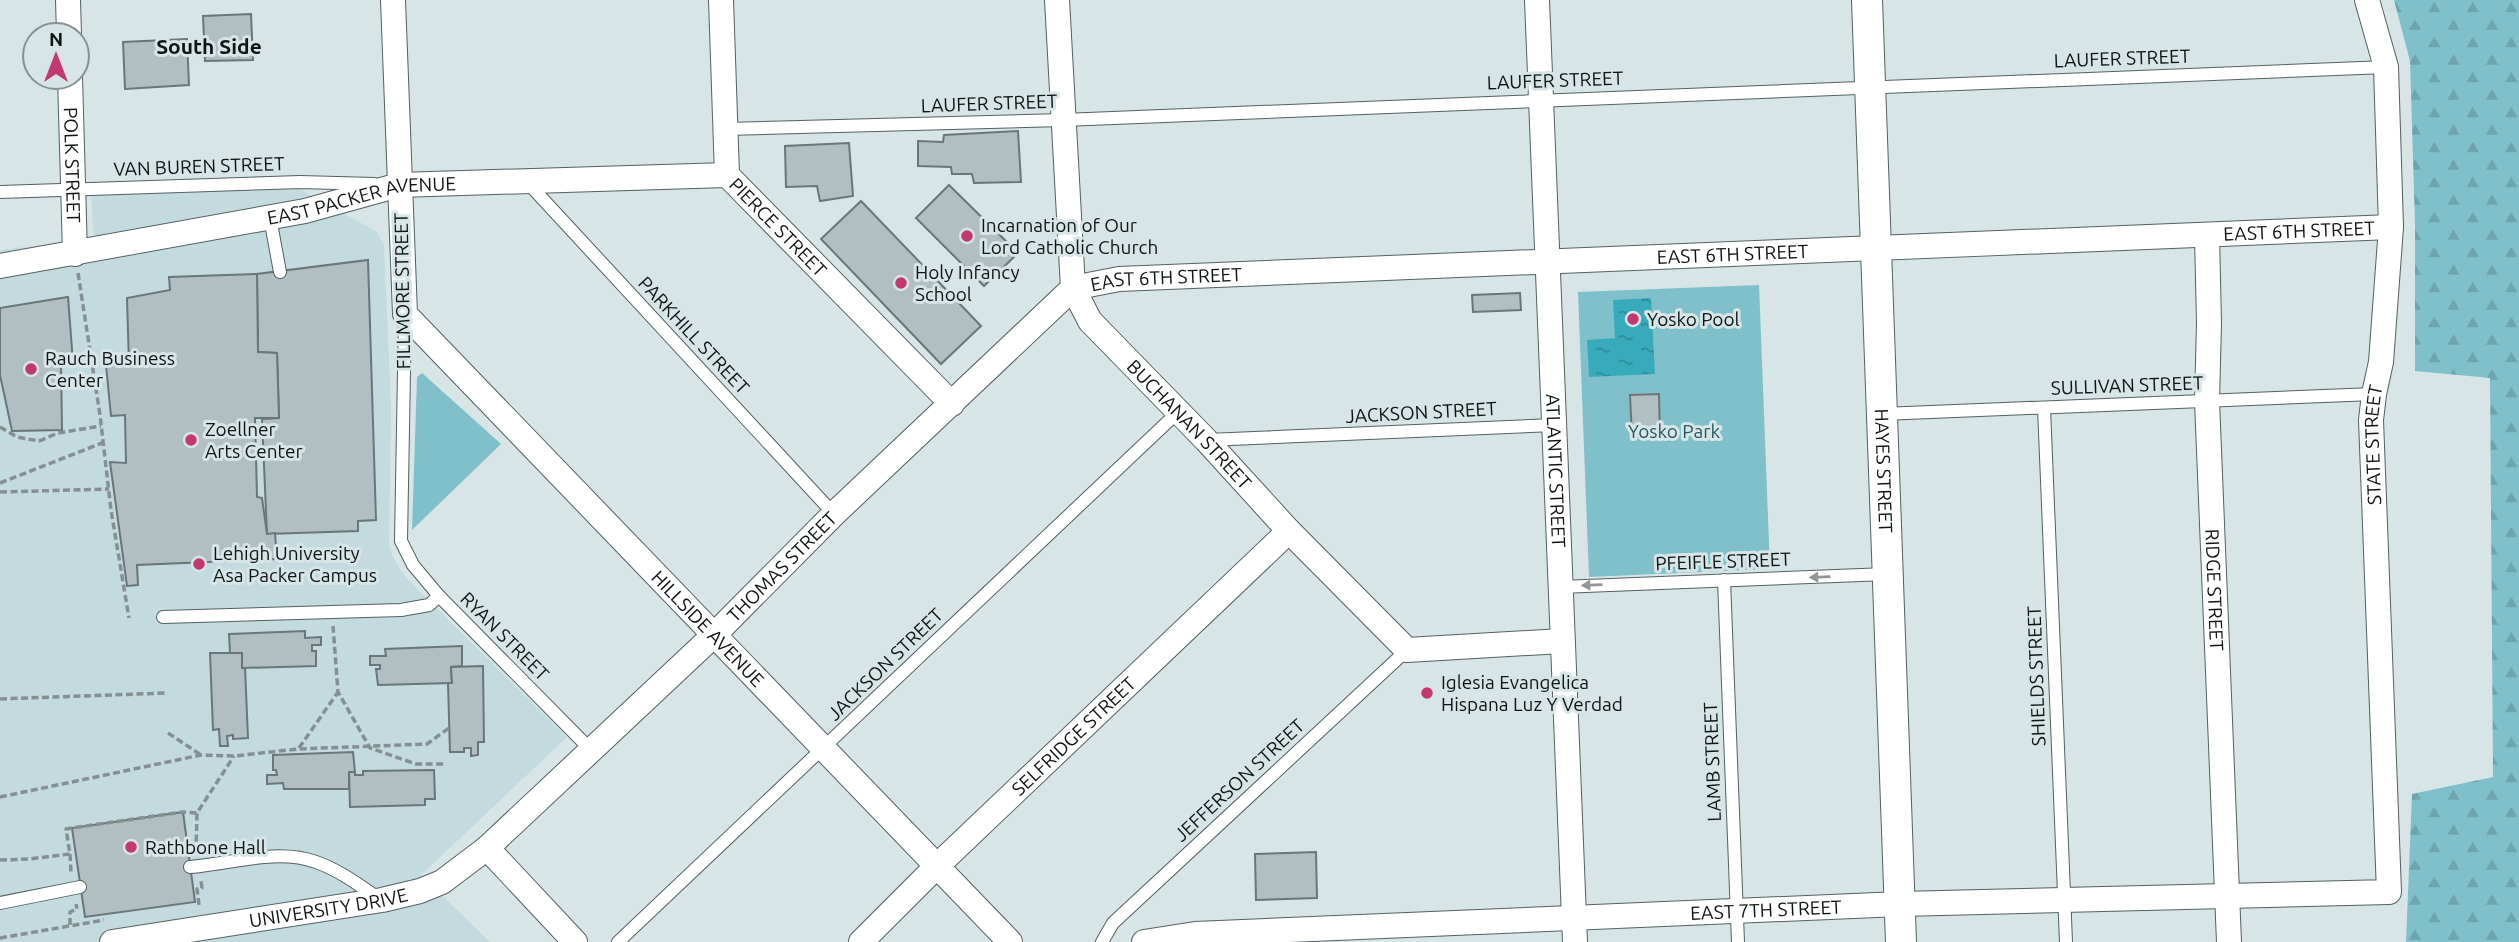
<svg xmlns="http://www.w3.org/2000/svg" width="2519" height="942" viewBox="0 0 2519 942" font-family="Ubuntu,sans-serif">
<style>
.built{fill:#c3dade}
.green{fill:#80c0cb}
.forest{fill:url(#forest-firs)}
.water{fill:url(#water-ripples)}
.building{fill:#b2bfc2;stroke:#6a7678;stroke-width:2}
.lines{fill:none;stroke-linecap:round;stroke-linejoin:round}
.service-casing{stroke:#546062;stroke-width:14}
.minor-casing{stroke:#546062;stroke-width:26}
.tertiary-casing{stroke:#546062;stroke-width:32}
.path{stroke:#869092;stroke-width:3.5;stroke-dasharray:7 3.5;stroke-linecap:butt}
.service{stroke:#fff;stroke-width:12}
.minor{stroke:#fff;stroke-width:24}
.tertiary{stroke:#fff;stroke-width:30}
.oneway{fill:#939596}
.poi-dot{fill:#c23871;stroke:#d7e5e7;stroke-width:2.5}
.labels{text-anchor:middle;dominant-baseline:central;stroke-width:6;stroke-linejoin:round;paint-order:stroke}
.street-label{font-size:19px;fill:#0f1415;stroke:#d7e5e7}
.poi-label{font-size:19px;fill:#0f1415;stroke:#d7e5e7;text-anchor:start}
.park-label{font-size:19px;fill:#28585f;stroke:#d7e5e7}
.neighbourhood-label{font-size:21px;font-weight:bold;fill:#0f1415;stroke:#d7e5e7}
</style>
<defs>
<pattern id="forest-firs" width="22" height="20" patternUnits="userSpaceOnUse" patternTransform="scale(1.75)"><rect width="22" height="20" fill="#80c0cb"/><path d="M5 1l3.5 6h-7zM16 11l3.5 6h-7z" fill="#6da4ad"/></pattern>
<pattern id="water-ripples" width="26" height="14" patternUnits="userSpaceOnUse" patternTransform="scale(1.75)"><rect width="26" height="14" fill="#37abbc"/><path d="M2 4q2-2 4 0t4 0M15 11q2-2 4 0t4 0" fill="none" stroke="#2d8a98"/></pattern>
</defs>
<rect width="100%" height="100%" fill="#d7e5e7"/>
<path class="built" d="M291,187L300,189L377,232L384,245L391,408L389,546L393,557L401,571L413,585L567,737L421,875L490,942H0V250L94,239L91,193Z"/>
<g class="green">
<path d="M1759,285L1770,569L1589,577L1578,292Z"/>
<path d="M422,373L501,444L412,530L417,377Z"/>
</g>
<path class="forest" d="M2394,0H2519V942H2406L2412,794L2493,777L2490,378L2415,371V224L2410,61Z"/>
<path class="water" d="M1651,298L1655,374L1589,377L1587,340L1615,338L1613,300Z"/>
<g class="building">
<path d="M251,14L253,60L205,61L203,16Z"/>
<path d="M187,39L189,85L125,89L123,42Z"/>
<path d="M1018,131L1021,182L974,183L972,174H952L951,167L918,166V141L943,142L944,135Z"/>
<path d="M849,143L853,196L820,201L817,186L786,187L785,146Z"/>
<path d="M949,185L1018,253L984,286L916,218Z"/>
<path d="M861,201L981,326L941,364L821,239Z"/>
<path d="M368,260L376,520L358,521V531L267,534L262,419L279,418L277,353L258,352L257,274Z"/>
<path d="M257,274L258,352L277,353L279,418H255L257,497L262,498L267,534L275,533L277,559L137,565L138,585L127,586L110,462L126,463L125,415L111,416L106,365L129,364L127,298L170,290L169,277Z"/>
<path d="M1520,293L1521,310L1473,312L1472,295Z"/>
<path d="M68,297L73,362L61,363L62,430L12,431L0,375V308Z"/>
<path d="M1659,394L1660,436L1632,437L1630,395Z"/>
<path d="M305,631V638L321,637V645H312V651H316V666L242,668V653H230L229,634Z"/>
<path d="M462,646V666L451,667L452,683L378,685L376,669H380V665H370V656H386L385,649Z"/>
<path d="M210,653H242V668H245L248,738L233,739V735L227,736L228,746H220L219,729L213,730Z"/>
<path d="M483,666L484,742H478V755L471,756V748H464V752H450L448,683H452L451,667Z"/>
<path d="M353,752L355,772H349V789H284L283,783L267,784V775H277L276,770H273V755Z"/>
<path d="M434,770L435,799H425V805L350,807L349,772H355V775H363V771Z"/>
<path d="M183,812L195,902L85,917L72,828Z"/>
<path d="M1316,852L1317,898L1256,900L1255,854Z"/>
</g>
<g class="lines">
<g class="service-casing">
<g id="service">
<path d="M725,129L1063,120L2386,67"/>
<path d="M527,182L834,514"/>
<path d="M0,192L300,182L374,184"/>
<path d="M270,218L280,272"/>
<path d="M405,315L401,541L413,565L439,596L592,751"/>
<path d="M2044,408L2066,942"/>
<path d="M1882,414L2374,394"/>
<path d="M1207,440L1554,425"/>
<path d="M1724,580L1738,942"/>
<path d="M1560,587L1887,574"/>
<path d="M163,617L401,610L429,605L439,596"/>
<path d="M190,867C231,864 276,848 316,862C339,870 359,885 378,898"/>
<path d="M0,903L80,887"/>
<path d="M618,942L1178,412"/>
<path d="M1102,942L1113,923L1407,650"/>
</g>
</g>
<g class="minor-casing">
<g id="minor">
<path d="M68,0L69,35"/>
<path id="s1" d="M393,0L405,314L1010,942"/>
<path id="s2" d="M721,0L727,175L952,404"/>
<path id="s3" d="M1057,0L1073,288L1090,321L1206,440L1289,531L1407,650L1562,641"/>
<path id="s4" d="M1537,0L1575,942"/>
<path id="s5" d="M70,77L75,254"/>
<path id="s6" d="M2207,236L2209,323L2207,401L2229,942"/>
<path id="s7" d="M0,266L305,211L399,185L727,175"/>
<path d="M487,848L575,942"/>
<path id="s8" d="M112,942L382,900L420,891L442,882L487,848L714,635L834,514L1073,288L1119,279L2391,227"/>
<path id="s9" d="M861,942L937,866L1289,531"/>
<path id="s10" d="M1144,942L1195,934L1900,904L2389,892L2371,420L2374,394L2381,362L2391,227L2386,67L2367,0"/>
</g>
</g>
<g class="tertiary-casing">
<g id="tertiary">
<path id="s11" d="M1867,0L1901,942"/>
</g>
</g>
<g class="path">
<path d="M78,273L100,415L111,510L129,618"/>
<path d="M0,427L17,437L39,441L58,433L101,426"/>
<path d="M0,483L102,443"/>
<path d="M0,492L109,489"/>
<path d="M333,626L338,692L370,748L416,764H444"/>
<path d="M0,699L167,693"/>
<path d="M168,733L201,755"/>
<path d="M299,748L338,692"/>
<path d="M0,797L201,755L234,756L298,749L427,744L449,728"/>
<path d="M196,852L197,813L234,756"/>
<path d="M70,854L71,873"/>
<path d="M0,860L29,859L70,854L66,829L72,828L183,812L197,813"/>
<path d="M199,905L197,889L202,888L201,881"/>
<path d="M70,925V912L77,909L76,904"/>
<path d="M0,938L104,920"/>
</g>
<use href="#service" class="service"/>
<use href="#minor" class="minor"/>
<use href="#tertiary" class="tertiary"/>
</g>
<defs><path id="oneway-solid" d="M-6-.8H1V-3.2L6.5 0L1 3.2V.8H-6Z" transform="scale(1.75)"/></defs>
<g class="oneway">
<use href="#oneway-solid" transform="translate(1820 577) rotate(178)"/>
<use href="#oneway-solid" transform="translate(1592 585) rotate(178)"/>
</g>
<g class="poi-dot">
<circle cx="967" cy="236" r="7"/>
<circle cx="901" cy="283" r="7"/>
<circle cx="1633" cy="319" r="7"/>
<circle cx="31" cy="369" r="7"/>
<circle cx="191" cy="440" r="7"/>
<circle cx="199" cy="564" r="7"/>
<circle cx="1427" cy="693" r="7"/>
<circle cx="131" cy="847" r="7"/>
</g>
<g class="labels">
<g class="street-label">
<text transform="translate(2122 58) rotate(-2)">LAUFER STREET</text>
<text transform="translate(1555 80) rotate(-2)">LAUFER STREET</text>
<text transform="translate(989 103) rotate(-2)">LAUFER STREET</text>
<text stroke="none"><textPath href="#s5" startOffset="88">POLK STREET</textPath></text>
<text transform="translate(199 166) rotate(-2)">VAN BUREN STREET</text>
<text stroke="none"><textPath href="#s7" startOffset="368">EAST PACKER AVENUE</textPath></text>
<text stroke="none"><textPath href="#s2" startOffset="248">PIERCE STREET</textPath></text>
<text stroke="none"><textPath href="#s8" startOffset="2431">EAST 6TH STREET</textPath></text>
<text stroke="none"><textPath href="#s8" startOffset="1864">EAST 6TH STREET</textPath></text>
<text stroke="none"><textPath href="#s8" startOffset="1297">EAST 6TH STREET</textPath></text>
<text transform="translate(402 291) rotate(-91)">FILLMORE STREET</text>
<text transform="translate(694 335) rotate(47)">PARKHILL STREET</text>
<text transform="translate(2127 385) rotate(-2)">SULLIVAN STREET</text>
<text transform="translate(1421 412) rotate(-3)">JACKSON STREET</text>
<text stroke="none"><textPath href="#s3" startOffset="469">BUCHANAN STREET</textPath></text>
<text stroke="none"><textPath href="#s10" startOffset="1694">STATE STREET</textPath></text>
<text stroke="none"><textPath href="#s4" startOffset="471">ATLANTIC STREET</textPath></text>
<text stroke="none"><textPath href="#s11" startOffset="471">HAYES STREET</textPath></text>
<text transform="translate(1723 561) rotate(-2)">PFEIFLE STREET</text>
<text stroke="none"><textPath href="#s8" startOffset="800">THOMAS STREET</textPath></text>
<text stroke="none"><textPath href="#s6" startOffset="354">RIDGE STREET</textPath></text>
<text stroke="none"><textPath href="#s1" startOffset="751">HILLSIDE AVENUE</textPath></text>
<text transform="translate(505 636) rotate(45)">RYAN STREET</text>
<text transform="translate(885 664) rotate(-44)">JACKSON STREET</text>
<text transform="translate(2036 676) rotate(-92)">SHIELDS STREET</text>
<text stroke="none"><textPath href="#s9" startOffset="296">SELFRIDGE STREET</textPath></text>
<text transform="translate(1712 762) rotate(-92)">LAMB STREET</text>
<text transform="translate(1239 780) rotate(-43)">JEFFERSON STREET</text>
<text stroke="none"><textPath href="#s8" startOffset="219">UNIVERSITY DRIVE</textPath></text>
<text stroke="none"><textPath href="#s10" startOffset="623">EAST 7TH STREET</textPath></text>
</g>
<g class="poi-label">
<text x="981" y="225">Incarnation of Our<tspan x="981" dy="22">Lord Catholic Church</tspan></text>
<text x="915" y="272">Holy Infancy<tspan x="915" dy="22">School</tspan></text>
<text x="1647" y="319">Yosko Pool</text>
<text x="45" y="358">Rauch Business<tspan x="45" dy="22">Center</tspan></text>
<text x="205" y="429">Zoellner<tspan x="205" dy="22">Arts Center</tspan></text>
<text x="213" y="553">Lehigh University<tspan x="213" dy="22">Asa Packer Campus</tspan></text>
<text x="1441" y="682">Iglesia Evangelica<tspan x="1441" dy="22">Hispana Luz Y Verdad</tspan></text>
<text x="145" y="847">Rathbone Hall</text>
</g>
<g class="park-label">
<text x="1674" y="431">Yosko Park</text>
</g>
<g class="neighbourhood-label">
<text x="209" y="46">South Side</text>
</g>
</g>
<g transform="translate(56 56)"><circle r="33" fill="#d7e5e7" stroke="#879193" stroke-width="2"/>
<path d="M0-5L12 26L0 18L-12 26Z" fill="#c23871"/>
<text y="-10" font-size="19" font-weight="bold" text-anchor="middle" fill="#0f1415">N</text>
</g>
</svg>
